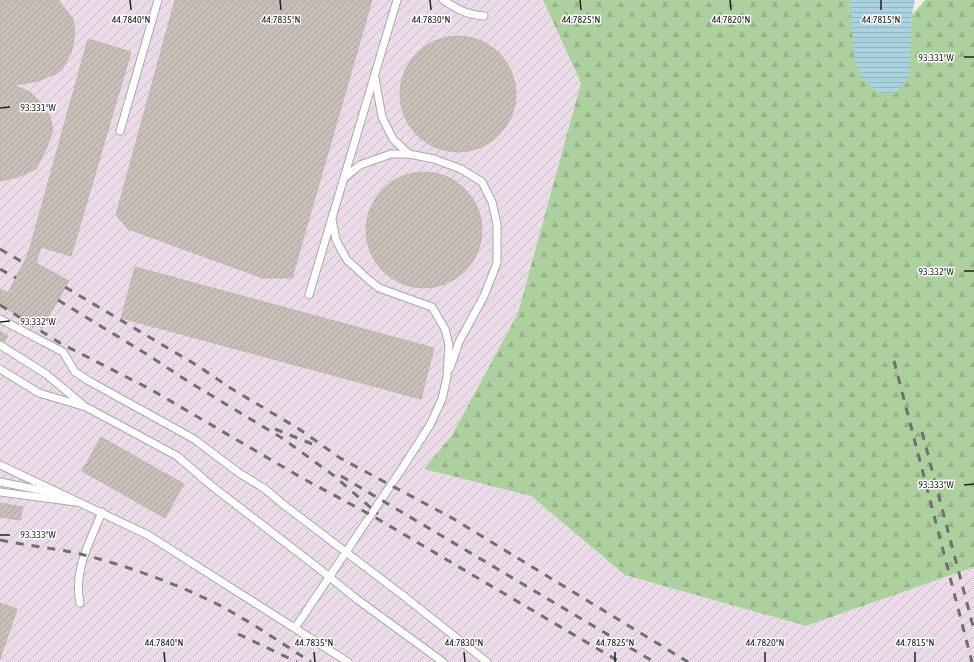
<svg xmlns="http://www.w3.org/2000/svg" width="974" height="662" viewBox="0 0 974 662" font-family="'Asap Condensed',sans-serif">
<style>
.industrial{fill:url(#industrial-furrows)}
.forest{fill:url(#forest-firs)}
.water{fill:url(#water-rules)}
.building{fill:url(#building-hatch);stroke:#c4b6ab}
.lines{fill:none;stroke-linecap:round;stroke-linejoin:round}
.lane-casing{stroke:#a9a9a9;stroke-width:9}
.lane{stroke:#fff;stroke-width:7}
.rail{stroke:#707070;stroke-width:3;stroke-dasharray:8 8;stroke-linecap:butt}
.ticks{fill:none;stroke:#222;stroke-width:1.5}
.ticks-label{font-size:10px;text-anchor:middle;fill:#222;stroke:#fff;stroke-width:3;stroke-linejoin:round;paint-order:stroke}
</style>
<defs>
<pattern id="industrial-furrows" width="10" height="10" patternUnits="userSpaceOnUse"><rect width="10" height="10" fill="#ebdbe8"/><path d="M-1 1l2-2M0 10L10 0M9 11l2-2" fill="none" stroke="#c9bcc7"/></pattern>
<pattern id="forest-firs" width="22" height="20" patternUnits="userSpaceOnUse"><rect width="22" height="20" fill="#add19e"/><path d="M5 1l3.5 6h-7zM16 11l3.5 6h-7z" fill="#95b388"/></pattern>
<pattern id="water-rules" width="6" height="5" patternUnits="userSpaceOnUse"><rect width="6" height="5" fill="#aad3df"/><path d="M0 2.5h6" fill="none" stroke="#92b5bf"/></pattern>
<pattern id="building-hatch" width="6" height="6" patternUnits="userSpaceOnUse"><rect width="6" height="6" fill="#c7bfb8"/><path d="M-1 1l2-2M0 6l6-6M5 7l2-2" fill="none" stroke="#aba49e"/></pattern>
</defs>
<rect width="100%" height="100%" fill="#f2efe9"/>
<path class="industrial" d="M0,0H543L581,83L518,313L452,435L424,469L531,496L625,575L806,626L974,567V662H0Z"/>
<path class="forest" d="M543,0H850L851,11L910,44L912,15L925,0H974V567L806,626L625,575L531,496L424,469L452,435L518,313L581,83Z"/>
<path class="water" d="M850,0H915L912,15L909,76L895,94L878,92L863,79L854,58Z"/>
<g class="building">
<path d="M0,0H58L73,19L75,35L71,53L61,71L39,81L14,85L30,92L41,103L50,116L53,130L47,147L36,169L18,177L0,181Z"/>
<path d="M175,0H372L292,278H263L128,229L116,215Z"/>
<circle cx="458" cy="94" r="58"/>
<path d="M88,39L131,52L71,256L31,244Z"/>
<circle cx="424" cy="230" r="58"/>
<path d="M31,244L41,246L36,263L69,281L42,328L0,305V289L8,293L26,258Z"/>
<path d="M135,267L434,348L421,399L121,318Z"/>
<path d="M0,331L8,336L0,349Z"/>
<path d="M101,437L184,484L165,518L82,471Z"/>
<path d="M0,503L23,507L20,520L0,517Z"/>
<path d="M0,603L17,609L0,659Z"/>
</g>
<g class="lines">
<g class="lane-casing">
<g id="lane">
<path d="M443,0C459,10 465,14 484,16"/>
<path d="M375,78L382,117L393,139L409,154"/>
<path d="M120,131L158,0"/>
<path d="M344,178L360,165L391,154H409L434,159L461,169L482,182L492,202L497,224V263L484,296L459,342L450,368"/>
<path d="M309,295L397,0"/>
<path d="M0,319L63,352L75,372L89,381L194,439L239,473L265,489L284,505L405,597L487,662"/>
<path d="M0,345L46,374L82,404"/>
<path d="M0,369L39,393L86,407L177,456L213,487L317,567L358,600L443,662"/>
<path d="M0,465L148,535L348,662"/>
<path d="M0,482L55,493"/>
<path d="M0,492L76,502"/>
<path d="M80,603C73,570 90,542 102,512"/>
<path d="M295,628L403,467L430,425L442,399L447,377L449,345L445,329L432,307L379,288L369,280L347,260L336,240L332,219"/>
</g>
</g>
<use href="#lane" class="lane"/>
<g class="rail">
<path d="M0,249L24,263"/>
<path d="M0,269L16,278"/>
<path d="M65,287L198,366L232,389L299,429L340,458L452,518L688,662"/>
<path d="M58,300L148,355L189,382L282,438L333,475L378,514"/>
<path d="M0,305L60,343L150,389L302,478L371,515L620,662"/>
<path d="M894,361L972,662"/>
<path d="M275,429L317,446"/>
<path d="M922,432L974,630"/>
<path d="M341,476L654,662"/>
<path d="M0,540C28,546 56,548 84,555C128,566 174,583 215,603C248,620 280,642 311,662"/>
<path d="M238,634L297,662"/>
</g>
</g>
<path class="ticks" d="M130,0L131,10M280,0L281,10M430,0L431,10M580,0L581,10M730,0L731,10M881,0V10M964,57H974M0,108L10,107M964,271H974M0,322L10,321M964,485L974,484M0,535H10M164,652L165,662M314,652L315,662M464,652L465,662M615,652V662M765,652V662M915,652V662"/>
<g class="ticks-label">
<text x="131" y="23">44.7840°N</text>
<text x="281" y="23">44.7835°N</text>
<text x="431" y="23">44.7830°N</text>
<text x="581" y="23">44.7825°N</text>
<text x="731" y="23">44.7820°N</text>
<text x="881" y="23">44.7815°N</text>
<text x="936" y="61">93.331°W</text>
<text x="38" y="111">93.331°W</text>
<text x="936" y="275">93.332°W</text>
<text x="38" y="325">93.332°W</text>
<text x="936" y="488">93.333°W</text>
<text x="38" y="538">93.333°W</text>
<text x="164" y="646">44.7840°N</text>
<text x="314" y="646">44.7835°N</text>
<text x="464" y="646">44.7830°N</text>
<text x="615" y="646">44.7825°N</text>
<text x="765" y="646">44.7820°N</text>
<text x="915" y="646">44.7815°N</text>
</g>
</svg>
